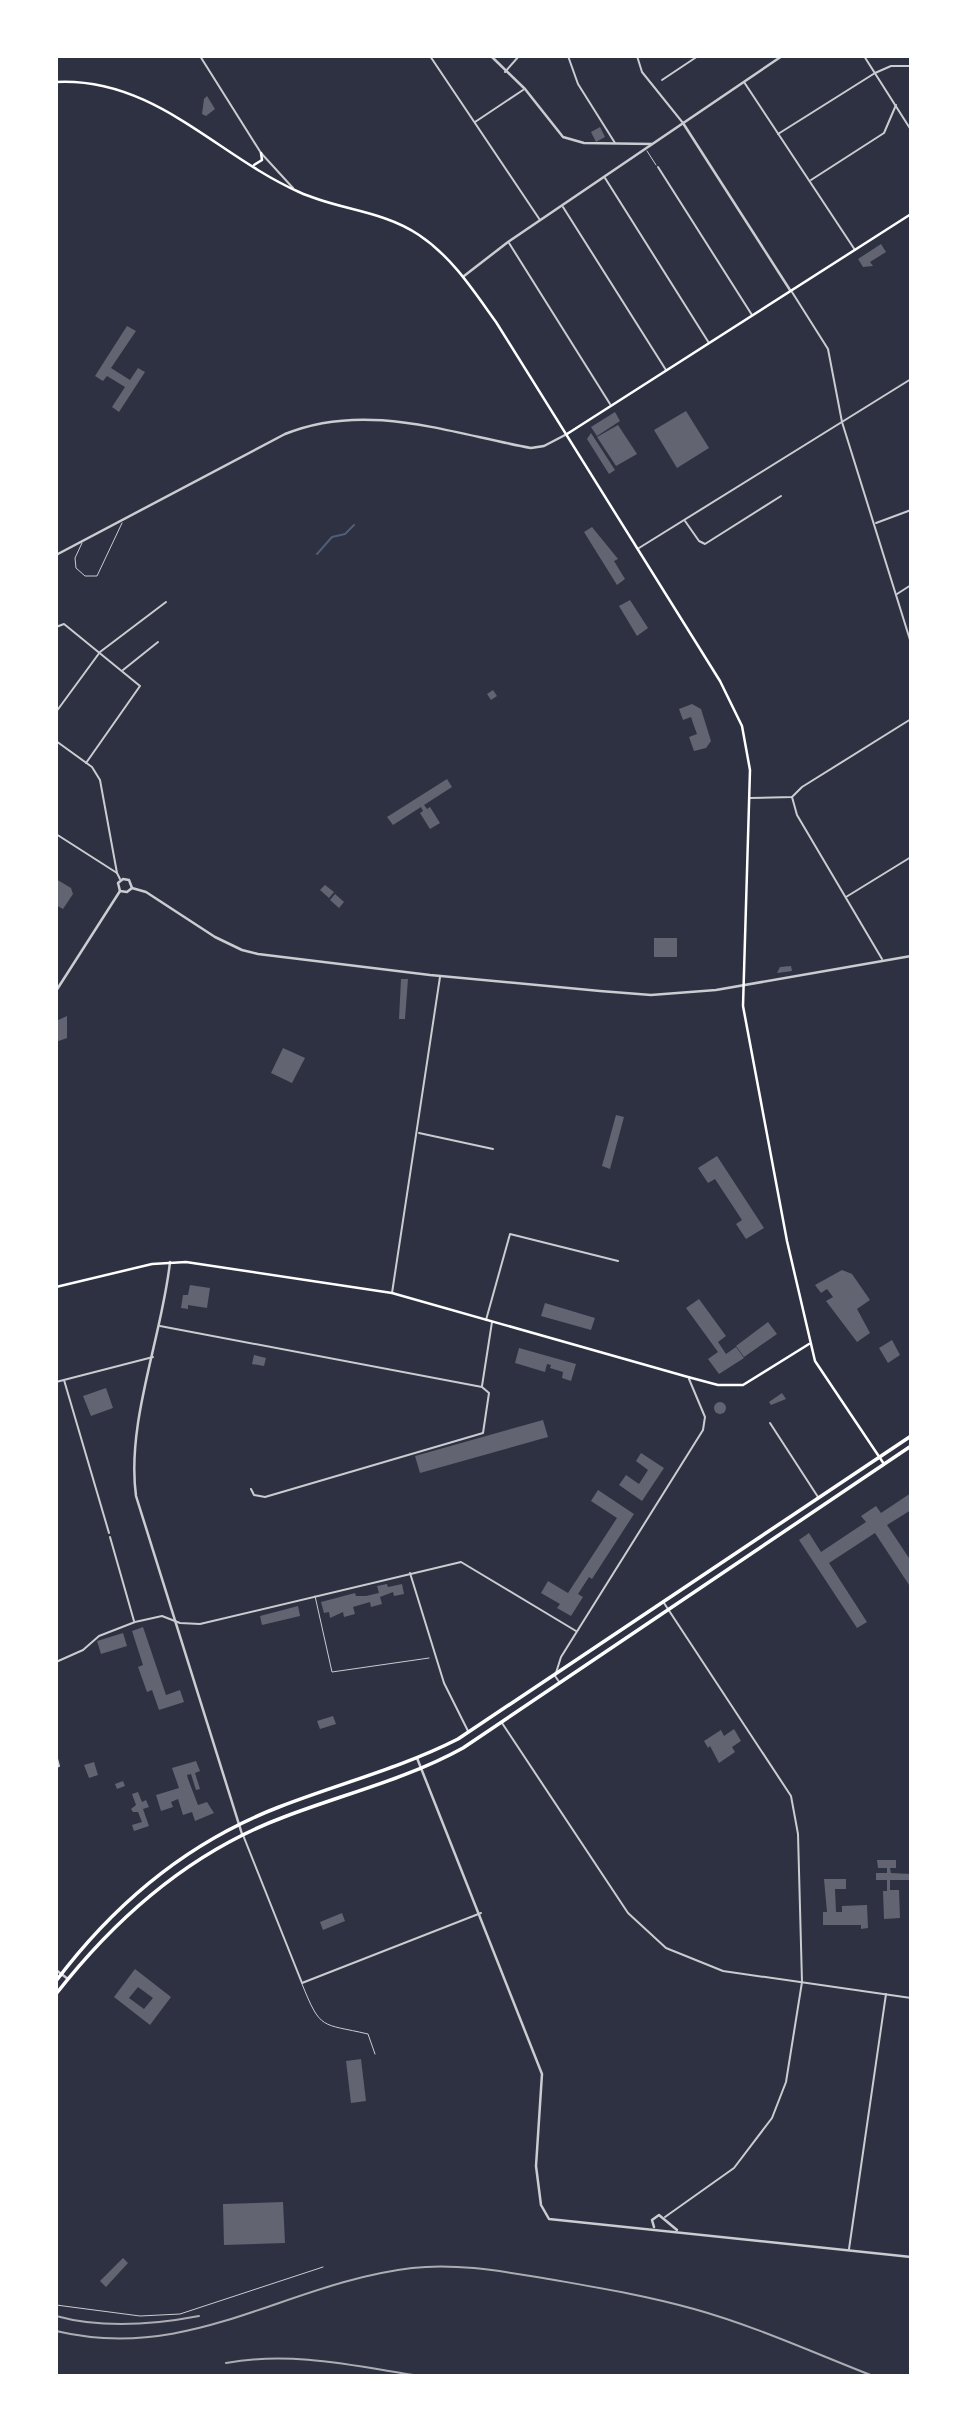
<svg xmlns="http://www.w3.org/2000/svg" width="967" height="2432" viewBox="0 0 967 2432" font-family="Overpass,sans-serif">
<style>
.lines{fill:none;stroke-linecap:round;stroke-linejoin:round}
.stream{stroke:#4f5d75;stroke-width:2}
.building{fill:#626471;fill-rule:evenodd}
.service{stroke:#caccd0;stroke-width:1}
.pedestrian{stroke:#caccd0;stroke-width:2}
.minor{stroke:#caccd0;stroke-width:2}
.tertiary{stroke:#caccd0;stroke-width:2.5}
.secondary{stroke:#fff;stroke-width:2.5}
.primary{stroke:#fff;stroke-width:3.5}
.rail{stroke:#abadb3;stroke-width:2}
</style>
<rect width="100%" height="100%" fill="#2d3142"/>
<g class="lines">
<path class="stream" d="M317,554L332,537L345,534L354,525"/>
</g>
<g class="building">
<path d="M207,96L215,109L206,116L202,114L204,99Z"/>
<path d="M600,127L605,137L596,142L591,132Z"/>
<path d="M881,244L886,252L870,262L873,266L863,267L858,259Z"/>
<path d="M127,326L136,331L111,368L130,380L138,368L145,372L119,412L112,407L125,387L107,376L103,381L95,376Z"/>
<path d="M686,411L709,448L677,468L654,430Z"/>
<path d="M615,412L620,421L597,436L591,427Z"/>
<path d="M618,425L637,454L616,466L597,437Z"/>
<path d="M591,433L615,470L609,474L587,439Z"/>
<path d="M592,527L618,559L614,561L625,579L617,585L584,532Z"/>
<path d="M630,600L648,628L637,636L619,606Z"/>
<path d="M493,690L497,696L491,700L487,694Z"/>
<path d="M692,704L701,709L711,741L706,748L694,751L689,737L697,734L694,726L691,717L683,720L679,709Z"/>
<path d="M447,779L452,787L424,805L427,809L430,807L440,823L430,829L420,813L423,811L421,807L393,825L387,817Z"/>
<path d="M56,879L71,888L73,894L63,909L56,905Z"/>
<path d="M325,885L334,892L329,898L320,890Z"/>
<path d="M335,894L344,902L339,908L330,900Z"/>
<rect x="654" y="938" width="23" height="19"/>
<path d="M791,966L792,971L777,973L780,967Z"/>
<path d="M401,979H408L405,1019H399Z"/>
<path d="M67,1016V1038L56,1042V1021Z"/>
<path d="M283,1048L305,1058L292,1083L271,1073Z"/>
<path d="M616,1115L624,1117L610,1169L602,1166Z"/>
<path d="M717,1156L764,1228L746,1239L736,1224L742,1220L715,1179L708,1183L698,1168Z"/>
<path d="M842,1270L852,1274L870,1300L857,1309L870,1333L857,1342L826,1301L833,1297L827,1289L821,1293L815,1285Z"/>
<path d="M190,1285L210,1288L207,1308L188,1305V1309L181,1308L183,1295H188Z"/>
<path d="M699,1299L726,1336L718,1342L726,1354L736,1347L744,1358L719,1374L708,1359L718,1352L686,1308Z"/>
<path d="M545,1303L595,1318L591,1330L541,1316Z"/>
<path d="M768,1322L777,1334L744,1357L736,1346Z"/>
<path d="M892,1340L900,1355L888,1363L879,1348Z"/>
<path d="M519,1348L576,1364L571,1381L562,1378L563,1372L550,1368L551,1365L547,1364L545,1372L515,1363Z"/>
<path d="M254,1355L266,1358L264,1366L252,1364Z"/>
<path d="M106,1388L113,1408L91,1416L83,1396Z"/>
<path d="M782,1393L786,1399L771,1405L769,1402Z"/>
<circle cx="720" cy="1408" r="6"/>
<path d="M543,1420L548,1437L420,1473L415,1456Z"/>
<path d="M641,1453L664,1468L642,1501L619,1485L626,1475L639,1484L648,1470L636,1461Z"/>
<path d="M598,1490L634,1514L592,1579L589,1577L578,1594L583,1597L571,1616L557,1608L560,1604L541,1593L548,1581L568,1593L617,1518L591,1501Z"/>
<path d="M911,1493V1510L887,1525L911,1561V1588L875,1533L829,1563L867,1622L857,1628L799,1540L809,1533L821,1552L866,1522L861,1516L876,1506L881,1513Z"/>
<path d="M387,1584L388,1587L402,1584L404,1594L394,1596L393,1592L380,1597L382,1604L371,1607L370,1602L353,1607L355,1614L344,1617L343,1612L330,1618L329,1612L324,1613L321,1602L355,1593L356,1596H366L379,1593L377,1586Z"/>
<path d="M298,1606L300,1616L262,1625L260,1616Z"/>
<path d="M143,1627L166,1695L180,1690L184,1702L159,1710L152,1690L147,1692L138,1667L143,1665L132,1631Z"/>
<path d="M123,1633L127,1646L101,1654L97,1641Z"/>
<path d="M333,1716L336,1724L320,1729L317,1721Z"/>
<path d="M734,1729L741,1741L732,1747L735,1752L719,1763L710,1746L708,1748L704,1741L721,1730L724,1736Z"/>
<path d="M196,1761L200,1771L195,1773L200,1789L196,1790L191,1774L187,1775L188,1779L198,1805L207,1802L214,1813L195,1821L192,1812L183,1815L178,1799L171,1802L173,1807L161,1811L156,1795L179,1788L172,1768Z"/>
<path d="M94,1762L98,1775L89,1778L84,1765Z"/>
<path d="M123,1781L125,1786L117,1789L115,1784Z"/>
<path d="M138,1792L142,1802L146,1800L149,1807L143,1809L149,1826L134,1831L132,1825L142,1822L138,1812H133L131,1809L136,1805L132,1794Z"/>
<path d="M877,1860H896V1868H890L891,1873L911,1874V1880H890V1890H899L900,1918L884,1919L883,1891H887V1880H876V1873H887V1868H878Z"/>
<path d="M824,1879H846V1889H835L836,1912H842V1906L867,1905L868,1928L861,1929V1925H823V1912H827Z"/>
<path d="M342,1913L345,1921L323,1930L320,1922Z"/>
<path d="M135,1969L171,1997L150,2025L114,1997ZM138,1987L153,1998L144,2009L129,1998Z"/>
<path d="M361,2059L366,2101L351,2103L346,2061Z"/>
<path d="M283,2202L285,2243L224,2245L223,2204Z"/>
<path d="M123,2258L128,2263L106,2287L100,2281Z"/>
</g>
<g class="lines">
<g class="service">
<path d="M647,151L656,165"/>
<path d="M82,543L75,558L76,568L85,576H97L122,523"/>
<path d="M315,1596L332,1672L429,1658"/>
<path d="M302,1984C321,2031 321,2023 368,2034L375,2054"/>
<path d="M56,2305L140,2316L180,2314L323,2267"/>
</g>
<path class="pedestrian" d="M770,1423L818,1497"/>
<g class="minor">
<path d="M200,56L261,153L293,188"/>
<path d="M430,56L540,220"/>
<path d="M568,56L578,84L615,143"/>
<path d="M637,56L642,72L683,123"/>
<path d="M864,56L911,130"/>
<path d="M505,72L519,56"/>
<path d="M662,80L698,56"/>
<path d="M744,82L855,250"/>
<path d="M475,122L523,90"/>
<path d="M778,134L875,73L891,66H911"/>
<path d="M658,167L752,315"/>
<path d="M605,178L709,343"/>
<path d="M811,180L884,133L896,105"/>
<path d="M563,207L666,370"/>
<path d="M509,243L610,404"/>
<path d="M792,292L828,349L842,422L911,643"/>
<path d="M685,521L699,541L705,544L781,496"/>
<path d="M876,523L911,510"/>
<path d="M639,548L911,379"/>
<path d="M897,594L911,585"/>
<path d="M56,627L64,624L140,686L86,763"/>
<path d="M123,670L158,642"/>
<path d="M56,712L100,652L166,602"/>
<path d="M56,741L92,767L100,780L117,873"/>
<path d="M792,797L797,815L882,959"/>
<path d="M750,798L792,797L802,787L911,719"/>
<path d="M56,834L117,873L120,879"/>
<path d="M846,897L911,857"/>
<path d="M419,1133L493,1149"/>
<path d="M392,1293L440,977"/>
<path d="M486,1320L510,1234L618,1261"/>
<path d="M160,1326L482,1387L489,1393L483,1433L265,1497L254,1495L251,1489"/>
<path d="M64,1380L109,1533"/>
<path d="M56,1382L153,1357"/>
<path d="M482,1386L492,1322"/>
<path d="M110,1537L134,1621"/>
<path d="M410,1573L444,1683L468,1731"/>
<path d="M664,1603L791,1796L798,1834L802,1982L786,2082L772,2118L734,2168L665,2217"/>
<path d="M56,1662L83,1650L99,1636L135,1622L162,1616L180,1623L200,1624L461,1562L576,1631"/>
<path d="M560,1683L555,1676L561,1657L703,1430L705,1417L689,1379"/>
<path d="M502,1723L628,1913L666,1948L723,1971L911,1998"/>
<path d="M56,1755L59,1766L56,1767"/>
<path d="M243,1835L302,1983L481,1913"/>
<path d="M849,2249L886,1994"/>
</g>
<g class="tertiary">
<path d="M491,56L525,89L563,137L584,143L652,144"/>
<path d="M683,123L790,290"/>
<path d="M464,276L508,242L782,56"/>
<path d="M56,555L285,434C366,401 449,433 531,448L544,446L567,434"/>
<path d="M132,888L146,892L215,937L242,950L258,954L430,975L600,991L651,995L716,990L911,956"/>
<path d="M120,891L118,883L123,879L129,880L132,888"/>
<path d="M120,891L127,892L132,888"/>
<path d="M56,991L120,891"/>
<path d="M170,1262C162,1337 126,1422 136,1496L242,1834"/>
<path d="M417,1758L542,2074L536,2166L541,2205L549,2219L911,2257"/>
<path d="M56,1970L68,1979"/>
<path d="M654,2227L652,2220L659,2215L677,2230"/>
</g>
<g class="secondary">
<path d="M56,82C154,77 216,155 299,192C338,210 382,210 419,235C452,257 473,290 496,322L720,681L742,726L750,770L743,1006L787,1241L815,1361L884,1464"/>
<path d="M254,165L262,160L261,153"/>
<path d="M567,434L911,214"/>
<path d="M56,1287L152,1264L186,1262L392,1293L688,1377L718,1385H743L809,1344"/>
</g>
<g class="primary">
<path d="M56,1981C114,1904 188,1842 279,1807C338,1784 401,1768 458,1739L911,1436"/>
<path d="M56,1994C117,1916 190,1852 284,1817C344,1794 407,1779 463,1748L911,1446"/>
</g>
<g class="rail">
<path d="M56,2316C103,2329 152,2325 199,2316"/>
<path d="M56,2331C191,2363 285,2283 412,2268C456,2263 500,2271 543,2278C594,2287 645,2295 694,2309C755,2326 814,2353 873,2376"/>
<path d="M226,2363C292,2351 355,2366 419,2376"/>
</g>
</g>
<rect width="967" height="2432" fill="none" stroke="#ffffff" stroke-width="116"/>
</svg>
